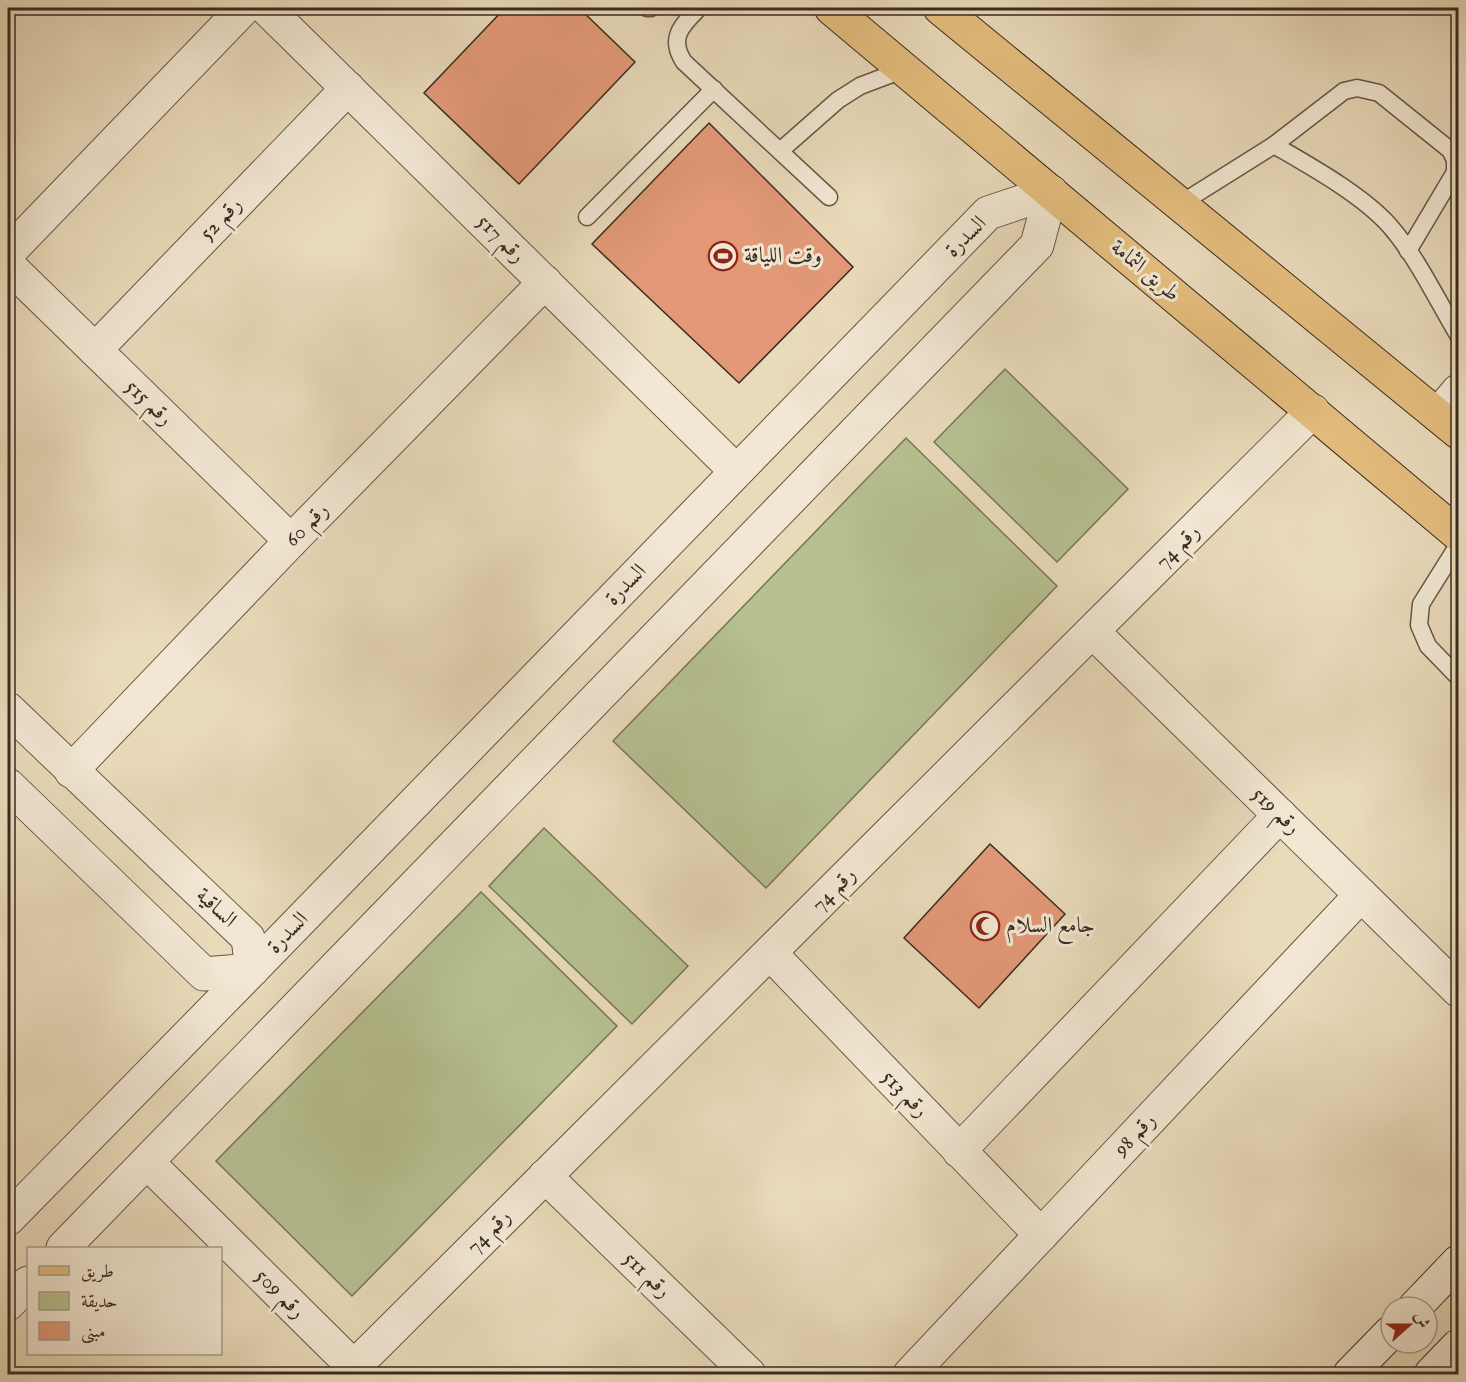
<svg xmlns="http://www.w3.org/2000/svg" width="1466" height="1382" viewBox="0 0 1466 1382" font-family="'IM FELL English',Amiri,serif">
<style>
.green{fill:#b6c090;stroke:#787659;stroke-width:1.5}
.building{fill:#e39978;stroke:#3a2b22;stroke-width:1.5}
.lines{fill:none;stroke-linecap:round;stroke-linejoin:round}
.lane-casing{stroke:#665748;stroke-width:19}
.street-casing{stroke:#665748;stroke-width:35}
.secondary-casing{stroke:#3a2b22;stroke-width:35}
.primary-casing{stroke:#3a2b22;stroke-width:35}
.lane{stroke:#f1e7d2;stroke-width:16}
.street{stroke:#f1e7d2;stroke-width:33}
.secondary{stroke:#f1e7d2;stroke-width:33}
.primary{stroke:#e4bd7d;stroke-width:33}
.labels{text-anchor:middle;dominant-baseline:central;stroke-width:6;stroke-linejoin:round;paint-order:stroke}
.street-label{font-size:22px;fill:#3a2b22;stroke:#f1e7d2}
.poi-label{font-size:22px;fill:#3a2b22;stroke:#f1e7d2;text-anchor:start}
</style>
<rect width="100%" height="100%" fill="#e9daba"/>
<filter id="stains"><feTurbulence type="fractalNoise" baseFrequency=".00333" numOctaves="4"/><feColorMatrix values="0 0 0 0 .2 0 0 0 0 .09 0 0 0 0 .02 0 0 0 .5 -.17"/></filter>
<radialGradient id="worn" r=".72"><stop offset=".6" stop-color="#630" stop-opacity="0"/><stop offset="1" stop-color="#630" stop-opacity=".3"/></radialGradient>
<g class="green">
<path d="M1005,369L1128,489L1057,562L934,442Z"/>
<path d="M906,438L1057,586L766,888L613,741Z"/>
<path d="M544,828L688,966L632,1024L489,886Z"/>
<path d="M481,892L617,1026L352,1296L216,1161Z"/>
</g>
<g class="building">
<path d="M505,8H579L635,62L519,184L424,93Z"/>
<path d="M709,123L853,267L739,383L592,244Z"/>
<path d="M990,844L1065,914L979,1008L904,938Z"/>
</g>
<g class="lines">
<g class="lane-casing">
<g id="lane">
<path d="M647,8H651"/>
<path d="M699,8C682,25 668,38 684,62L829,197"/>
<path d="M1274,145C1310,166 1361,194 1389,225C1417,257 1436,298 1458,335"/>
<path d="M780,151L838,100L860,86L905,69"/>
<path d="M1180,204L1274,145L1344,91L1357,88L1379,93L1450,150L1455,160V172L1408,251"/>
<path d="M587,217L714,89"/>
<path d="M1458,545L1421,604L1419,625L1428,646L1458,677"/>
</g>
</g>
<g class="street-casing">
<g id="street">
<path d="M266,8L736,471"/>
<path d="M8,253L244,8"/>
<path d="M8,265L291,541"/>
<path d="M95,350L348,88"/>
<path d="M1438,415L1458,391"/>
<path d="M1093,632L1458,990"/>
<path d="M8,709L248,938L252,970L204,974L8,785"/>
<path d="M71,771L291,541L545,282"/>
<path d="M770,953L1041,1235"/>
<path d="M959,1151L1280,815"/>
<path d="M148,1163L361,1374"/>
<path d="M545,1176L749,1374"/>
<path d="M8,1219L252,970L988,213L1051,192"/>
<path d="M63,1248L1037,245L1051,192"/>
<path d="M8,1304L28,1283"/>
<path d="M354,1367L1313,411"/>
<path d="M910,1374L1361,895"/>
</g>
</g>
<g class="secondary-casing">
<g id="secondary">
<path d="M1415,1307L1458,1262"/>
<path d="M1350,1374L1391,1332"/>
<path d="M1431,1374L1458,1346"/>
</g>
</g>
<g class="primary-casing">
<g id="primary">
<path d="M831,8L1458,534"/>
<path d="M940,8L1458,432"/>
</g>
</g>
<use href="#lane" class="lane"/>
<use href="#street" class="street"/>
<use href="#secondary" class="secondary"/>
<use href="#primary" class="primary"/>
</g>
<defs>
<g id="stadium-ring" transform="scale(1.5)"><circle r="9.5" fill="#f1e7d2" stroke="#8f2418" stroke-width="1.5"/><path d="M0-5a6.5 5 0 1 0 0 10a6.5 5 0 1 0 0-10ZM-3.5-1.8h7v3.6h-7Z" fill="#8f2418"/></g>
<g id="mosque-ring" transform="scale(1.5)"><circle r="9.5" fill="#f1e7d2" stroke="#8f2418" stroke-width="1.5"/><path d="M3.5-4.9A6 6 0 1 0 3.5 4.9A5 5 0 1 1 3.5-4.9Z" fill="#8f2418"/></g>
</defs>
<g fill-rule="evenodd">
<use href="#stadium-ring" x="723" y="256"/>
<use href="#mosque-ring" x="985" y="926"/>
</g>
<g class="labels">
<g class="street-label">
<text transform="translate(221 219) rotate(-46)">رقم 52</text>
<text transform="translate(966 237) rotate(-45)">السدرة</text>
<text transform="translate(501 239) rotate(45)">رقم 517</text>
<text transform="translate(1145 271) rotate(40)">طريق الثمامة</text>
<text transform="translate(149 403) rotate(44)">رقم 515</text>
<text transform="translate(307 525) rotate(-46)">رقم 60</text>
<text transform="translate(1178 547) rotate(-45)">رقم 74</text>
<text transform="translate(626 585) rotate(-46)">السدرة</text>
<text transform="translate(1276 811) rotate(44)">رقم 519</text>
<text transform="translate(834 890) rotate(-45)">رقم 74</text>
<text transform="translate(216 908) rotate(43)">الساقية</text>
<text transform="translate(288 933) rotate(-46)">السدرة</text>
<text transform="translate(905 1094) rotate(46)">رقم 513</text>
<text transform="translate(1135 1135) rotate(-47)">رقم 98</text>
<text transform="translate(489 1232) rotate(-45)">رقم 74</text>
<text transform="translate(647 1275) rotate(44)">رقم 511</text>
<text transform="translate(280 1294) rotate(45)">رقم 509</text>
</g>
<g class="poi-label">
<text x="744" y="256">وقت اللياقة</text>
<text x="1006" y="926">جامع السلام</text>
</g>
</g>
<rect width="1466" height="1382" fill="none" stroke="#e9daba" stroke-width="30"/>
<rect x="9" y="9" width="1448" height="1364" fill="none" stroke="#3a2b22" stroke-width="3"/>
<rect x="15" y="15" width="1436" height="1352" fill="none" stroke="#3a2b22" stroke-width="1.5"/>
<rect x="27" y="1247" width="195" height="108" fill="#f1e7d2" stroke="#a89c8c" stroke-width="1.5"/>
<rect x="39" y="1266" width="30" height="9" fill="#e4bd7d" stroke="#a89c8c" stroke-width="1.5"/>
<text x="81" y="1277" font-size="18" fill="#3a2b22">طريق</text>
<rect x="39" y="1292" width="30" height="18" fill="#b6c090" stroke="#a89c8c" stroke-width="1.5"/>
<text x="81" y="1307" font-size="18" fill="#3a2b22">حديقة</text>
<rect x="39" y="1322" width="30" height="18" fill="#e39978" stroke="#a89c8c" stroke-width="1.5"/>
<text x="81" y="1337" font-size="18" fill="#3a2b22">مبنى</text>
<g transform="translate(1409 1325) rotate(69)"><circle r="28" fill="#f1e7d2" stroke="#a89c8c" stroke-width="1.5"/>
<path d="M0-4.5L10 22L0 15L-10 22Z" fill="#8f2418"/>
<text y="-9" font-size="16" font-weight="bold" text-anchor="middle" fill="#3a2b22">ش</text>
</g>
<rect width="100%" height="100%" filter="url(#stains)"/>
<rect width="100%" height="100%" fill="url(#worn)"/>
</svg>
